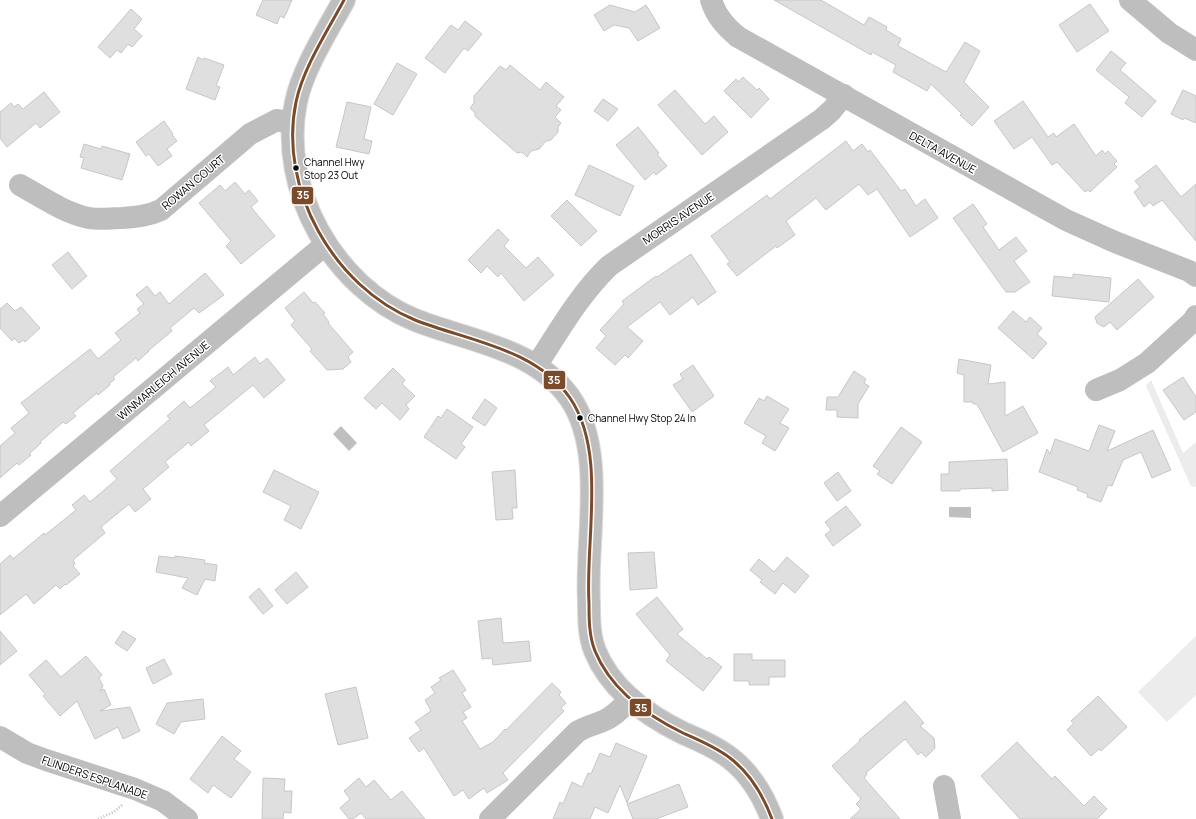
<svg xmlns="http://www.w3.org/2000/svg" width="1196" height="819" viewBox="0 0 1196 819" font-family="Manrope,sans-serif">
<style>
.green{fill:#ececec}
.water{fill:#bfbfbf}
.building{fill:#dfdfdf;stroke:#c7c7c7}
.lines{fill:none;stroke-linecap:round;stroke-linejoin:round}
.major-casing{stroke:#dbdbdb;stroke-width:24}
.path{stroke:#b9b9b9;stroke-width:2.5;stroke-dasharray:1 2;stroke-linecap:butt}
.minor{stroke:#bebebe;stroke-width:22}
.major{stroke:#bebebe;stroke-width:22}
.bus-1-casing{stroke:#fff;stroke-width:6}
.bus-1{stroke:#7a4b2a;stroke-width:3}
.bus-dot{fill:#000;stroke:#fff;stroke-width:1.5}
.labels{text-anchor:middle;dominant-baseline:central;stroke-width:3;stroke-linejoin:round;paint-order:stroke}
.bus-label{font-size:10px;fill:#000;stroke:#fff;text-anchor:start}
.street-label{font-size:11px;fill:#000;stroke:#fff}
.line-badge{stroke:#fff;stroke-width:1.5}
.badge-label{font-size:11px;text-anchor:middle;font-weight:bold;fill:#fff}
</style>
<rect width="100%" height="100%" fill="#fff"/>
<g class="green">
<path d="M1151,380L1183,453L1196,442V487L1191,486L1146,386Z"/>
<path d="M1196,636V695L1167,722L1138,692Z"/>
</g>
<g class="water">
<path d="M341,426L357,443L349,451L333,434Z"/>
<path d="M949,507H971V518L949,517Z"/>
</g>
<g class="building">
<path d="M263,0H292L284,18L280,16L277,24L256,15Z"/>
<path d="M774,0H821L864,25L869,17L887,27L886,30L901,39L898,46L946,72L965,42L980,51L964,82L989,107L972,126L960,115L962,114L931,84L927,91L893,72L896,65L872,52L871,55Z"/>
<path d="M1090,4L1109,31L1077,52L1059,25Z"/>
<path d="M610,5L635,12L646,5L660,28L638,41L629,28L614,25L604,31L594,15Z"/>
<path d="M131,9L142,19L134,29L142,36L132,47L128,44L121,53L117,50L110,58L98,47Z"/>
<path d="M465,21L482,34L468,51L464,48L445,73L425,58L451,25L458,30Z"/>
<path d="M1111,51L1126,63L1120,70L1156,101L1142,117L1125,103L1129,97L1096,70Z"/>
<path d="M198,57L203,60L204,58L224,65L216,86L220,87L215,100L186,89Z"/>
<path d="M397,63L417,74L393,115L374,104Z"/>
<path d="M510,65L540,90L546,82L564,97L556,106L561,110L555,117L561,123L558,127V132L551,140L546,141L539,149L531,151L527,157L522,152L517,153L502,140L475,116V113L470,108L474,103V96L500,66L506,70Z"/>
<path d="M743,77L757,90L759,88L769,99L751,118L724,91L736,79L738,82Z"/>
<path d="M675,90L705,124L714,116L728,132L702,155L658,105Z"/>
<path d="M1183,90L1196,96V123L1184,118L1183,120L1171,114Z"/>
<path d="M44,92L60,112L40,128L36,123L7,147L0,138V112L11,103L14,107L18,104L23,109Z"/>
<path d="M603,99L618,109L608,121L594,111Z"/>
<path d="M1023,101L1048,137L1054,133L1056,137L1074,124L1096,156L1102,150L1105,154L1108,151L1117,161L1114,164L1117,167L1090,192L1088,190L1085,192L1057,162L1052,165L1032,137L1014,149L994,121Z"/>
<path d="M347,102L371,107L364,139L372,141L369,154L336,147Z"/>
<path d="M164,121L173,134L172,135L177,141L167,149L172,156L158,166L149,154L146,156L136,142Z"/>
<path d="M638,127L659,153L657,154L667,166L656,175L654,172L645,180L616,145Z"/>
<path d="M846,141L853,151L862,144L868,152L870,150L901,191L905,189L916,206L925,199L938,218L910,237L877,189L868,195L859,184L826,210L816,198L786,221L795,235L777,248L776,246L737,276L727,264L730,262L711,236L767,195L770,199Z"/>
<path d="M84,144L101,149L102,146L130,154L122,180L81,168L84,158L80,157Z"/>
<path d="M589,165L634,186L620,216L575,195Z"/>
<path d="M1156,165L1181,197L1196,184V241L1162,200L1153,206L1150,202L1144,207L1134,192L1140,187L1135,181Z"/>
<path d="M235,182L245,194L249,190L258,201L251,207L275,236L241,264L226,246L231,241L199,203L220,185L225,191Z"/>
<path d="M567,200L597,231L581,246L551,216Z"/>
<path d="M973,204L987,224L983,227L999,250L1016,237L1027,251L1014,261L1030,282L1015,292H1006L953,218Z"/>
<path d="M498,229L509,240L504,246L526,268L538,257L554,275L524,301L501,273L498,277L487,266L481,273L468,260Z"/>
<path d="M68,252L87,276L72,289L52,265Z"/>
<path d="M691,254L716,292L698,305L693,297L670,315L660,302L627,327L643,341L628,358L625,355L615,365L596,348L606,336L600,330L624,304L622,301L656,276L657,277Z"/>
<path d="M205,273L224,295L199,313L194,308L170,328L172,331L148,351H149L138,361L136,358L113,377L115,379L109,384L110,385L98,395L97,393L73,413L76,416L66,424L63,422L40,442L41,443L29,454L31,455L19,465L17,463L0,478V446L15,433L11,428L29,413L21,403L90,349L98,359L121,340L115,333L140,313L137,309L144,304L136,295L147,286L155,296L160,292L169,304Z"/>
<path d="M1073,274L1111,278L1109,302L1052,296L1054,276L1073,278Z"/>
<path d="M1138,279L1154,297L1117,330L1110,322L1104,327L1097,323L1095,317Z"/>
<path d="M304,292L313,303L315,302L325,313L323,314L329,322L328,323L353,352L348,357L351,362L343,369L327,370L310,351L312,349L291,325L295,321L285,308Z"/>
<path d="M7,303L15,311L21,307L40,328L25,342L23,340L19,343L14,338L12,341L0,328V309Z"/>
<path d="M1013,311L1026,322L1030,317L1042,328L1037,334L1047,343L1033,359L998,328Z"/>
<path d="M255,357L260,364L267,358L285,380L264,398L253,385L204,425L209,431L191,446L189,442L165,462L169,467L143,489L151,499L135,512L129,504L101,527L105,533L73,560L75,564L73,566L80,574L66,585L65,584L60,589L56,585L34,604L26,594L0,615V564L10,555L13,559L44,533L45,535L76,510L72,505L84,495L90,502L117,479L110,471L170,419L167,416L184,401L190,408L216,387L210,381L228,367L233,375Z"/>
<path d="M959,359L991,365L988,384L1005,382V416L1023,406L1038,433L1003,452L977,404H973V402H964V375L957,373Z"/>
<path d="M693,365L714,396L692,412L673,385L683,379L680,374Z"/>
<path d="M393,368L405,380L402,384L415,396L406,405L409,409L400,420L382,403L376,409L364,398Z"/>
<path d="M854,371L866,379L864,383L869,386L858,404V418L837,417V410H826L827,397H838Z"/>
<path d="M1183,377L1196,397V412L1184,420L1163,390Z"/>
<path d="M767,396L789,409L780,423L789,428L775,451L762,443L766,436L744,423L759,398L764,401Z"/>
<path d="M485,399L497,408L485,426L472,418Z"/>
<path d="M447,409L473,427L461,444L465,447L456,459L424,437L438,416L441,418Z"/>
<path d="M1099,425L1115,431L1107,451L1153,430L1171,470L1152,478L1141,452L1123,460L1112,486L1108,485L1101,502L1087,497L1088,494L1077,490L1078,487L1039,472L1047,449L1050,454L1055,439L1089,451Z"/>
<path d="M901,427L922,442L892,484L877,474L880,471L873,466Z"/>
<path d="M1007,459L1008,490L992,491V488L960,489V491H941V474H949V462Z"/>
<path d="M274,470L319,492L301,529L284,520L291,506L263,492Z"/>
<path d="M515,470L517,508H512L513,519L496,520L492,472Z"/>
<path d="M838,472L851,491L837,501L824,483Z"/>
<path d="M846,506L861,525L833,546L825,535L831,530L825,522Z"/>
<path d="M654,552L657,588L630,590L628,553Z"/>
<path d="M159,556L175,558V556L205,560L204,563L217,565L215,581L205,579L197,595L182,588L188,578L156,572Z"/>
<path d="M787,557L809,576L795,593L783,583L775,594L760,582L762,580L750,570L759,559L774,572Z"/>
<path d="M296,572L308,587L287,604L275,590Z"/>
<path d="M259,588L273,606L263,614L249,597Z"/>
<path d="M657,597L683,629L677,634L707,659L709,657L722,667L703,691L666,661L670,655L636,614Z"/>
<path d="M501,618L503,643L529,641L531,661L493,665L492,658L482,659L478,621Z"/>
<path d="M0,631L17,651L0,665Z"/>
<path d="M123,631L136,639L127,651L115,643Z"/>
<path d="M734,654H752V660H785V677H769V685H749V681H734Z"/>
<path d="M86,656L102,675L99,678L103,686L100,691L104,689L111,705L100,711L130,707L140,731L123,739L118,727L95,739L77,701L60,716L43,696L45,694L29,675L46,660L61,677Z"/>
<path d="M164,659L172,674L153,684L146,668Z"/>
<path d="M453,670L466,690L462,693L471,707L463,712L467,718L462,721L480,749L493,742L505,729L506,730L552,683L561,692L559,695L566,703L561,708L564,711L503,773L508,780L487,793L484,788L469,799L463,790L454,796L424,748L419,752L409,738L421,730L415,722L431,711L425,700L435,693L431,687L441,680L439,678Z"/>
<path d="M356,687L368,738L338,745L325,694Z"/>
<path d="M1098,696L1127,727L1101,751L1099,749L1091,756L1067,730L1074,723L1071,721Z"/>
<path d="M203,699L205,719L181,722L174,734L156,724L167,703Z"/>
<path d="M905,701L924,723L920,726L934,738L935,748L926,757L921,752L918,755L905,739L866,773L867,774L864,778L900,819H850L861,809L856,804L861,799L832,766L860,741L859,740Z"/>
<path d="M222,736L241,751L234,759L251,772L231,798L213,785L208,793L190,779Z"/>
<path d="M1017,742L1052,779L1055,776L1084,806L1094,796L1107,809L1097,819H1020L981,776Z"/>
<path d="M616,743L647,756L627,803L620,785L608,813L595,807L590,819H553L560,802L563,804L572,782L582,787L588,773L591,774L600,753L610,757Z"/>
<path d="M263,778L285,779L284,791H292L291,813L284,812L283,819H262Z"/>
<path d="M359,778L366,787L374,780L391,800L402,791L425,819H366L361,813L353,819H349L340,808L350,799L344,791Z"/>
<path d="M679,784L688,807L656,819H633L627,804Z"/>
</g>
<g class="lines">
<g class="major-casing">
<path id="major" d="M344,0C328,30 303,68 296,102C278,189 334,287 415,320C468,341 535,348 570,398C607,452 585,541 589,603C589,619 589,636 595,651C611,690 646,715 683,733C699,740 716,747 730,758C751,774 763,795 772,819"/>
</g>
<path class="path" d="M98,819L114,812L122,805"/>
<g class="minor">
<path d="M711,0C716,16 725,26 738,37L1066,220L1115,242L1189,271L1196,276"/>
<path d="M1130,0L1169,33L1196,50"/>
<path d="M20,185C42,197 64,213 89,218C100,220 111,218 122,218C136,217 148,216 161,210L250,134L277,120L293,124"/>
<path d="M536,366C559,331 579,295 609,266L822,119L832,110L844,95"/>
<path d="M1096,390L1120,380L1147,363L1192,322L1196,316"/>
<path d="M0,516L326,244"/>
<path d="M0,737L27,753L46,760L135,789L163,801L187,819"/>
<path d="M944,786L950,819"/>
<path d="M490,819L577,732C586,726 594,725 603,721C614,717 622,707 631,699"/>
</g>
<use href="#major" class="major"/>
<g class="bus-1-casing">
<path id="bus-1" d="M344,0C328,30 303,68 296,102C278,189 334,287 415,320C468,341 535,348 570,398C607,452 585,541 589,603C589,619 589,636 595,651C611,690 646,715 683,733C699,740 716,747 730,758C751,774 763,795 772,819"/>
</g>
<use href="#bus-1" class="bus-1"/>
</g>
<g class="bus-dot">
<circle cx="296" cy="168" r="3.5"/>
<circle cx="580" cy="418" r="3.5"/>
</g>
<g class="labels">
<g class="bus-label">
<text x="304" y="162">Channel Hwy<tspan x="304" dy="13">Stop 23 Out</tspan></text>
<text x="588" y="418">Channel Hwy Stop 24 In</text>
</g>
<g class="street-label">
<text transform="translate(943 152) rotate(29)">DELTA AVENUE</text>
<text transform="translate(193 182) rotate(-40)">ROWAN COURT</text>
<text transform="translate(678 218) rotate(-34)">MORRIS AVENUE</text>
<text transform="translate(163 380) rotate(-40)">WINMARLEIGH AVENUE</text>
<text transform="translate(95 777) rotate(19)">FLINDERS ESPLANADE</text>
</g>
</g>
<g class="line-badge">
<rect x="291" y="186" width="23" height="19" rx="4" fill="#7a4b2a"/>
<rect x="543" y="370" width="23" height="20" rx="4" fill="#7a4b2a"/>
<rect x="629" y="698" width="23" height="19" rx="4" fill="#7a4b2a"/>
</g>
<g class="badge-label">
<text x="303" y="199">35</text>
<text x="554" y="384">35</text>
<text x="641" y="712">35</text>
</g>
</svg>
